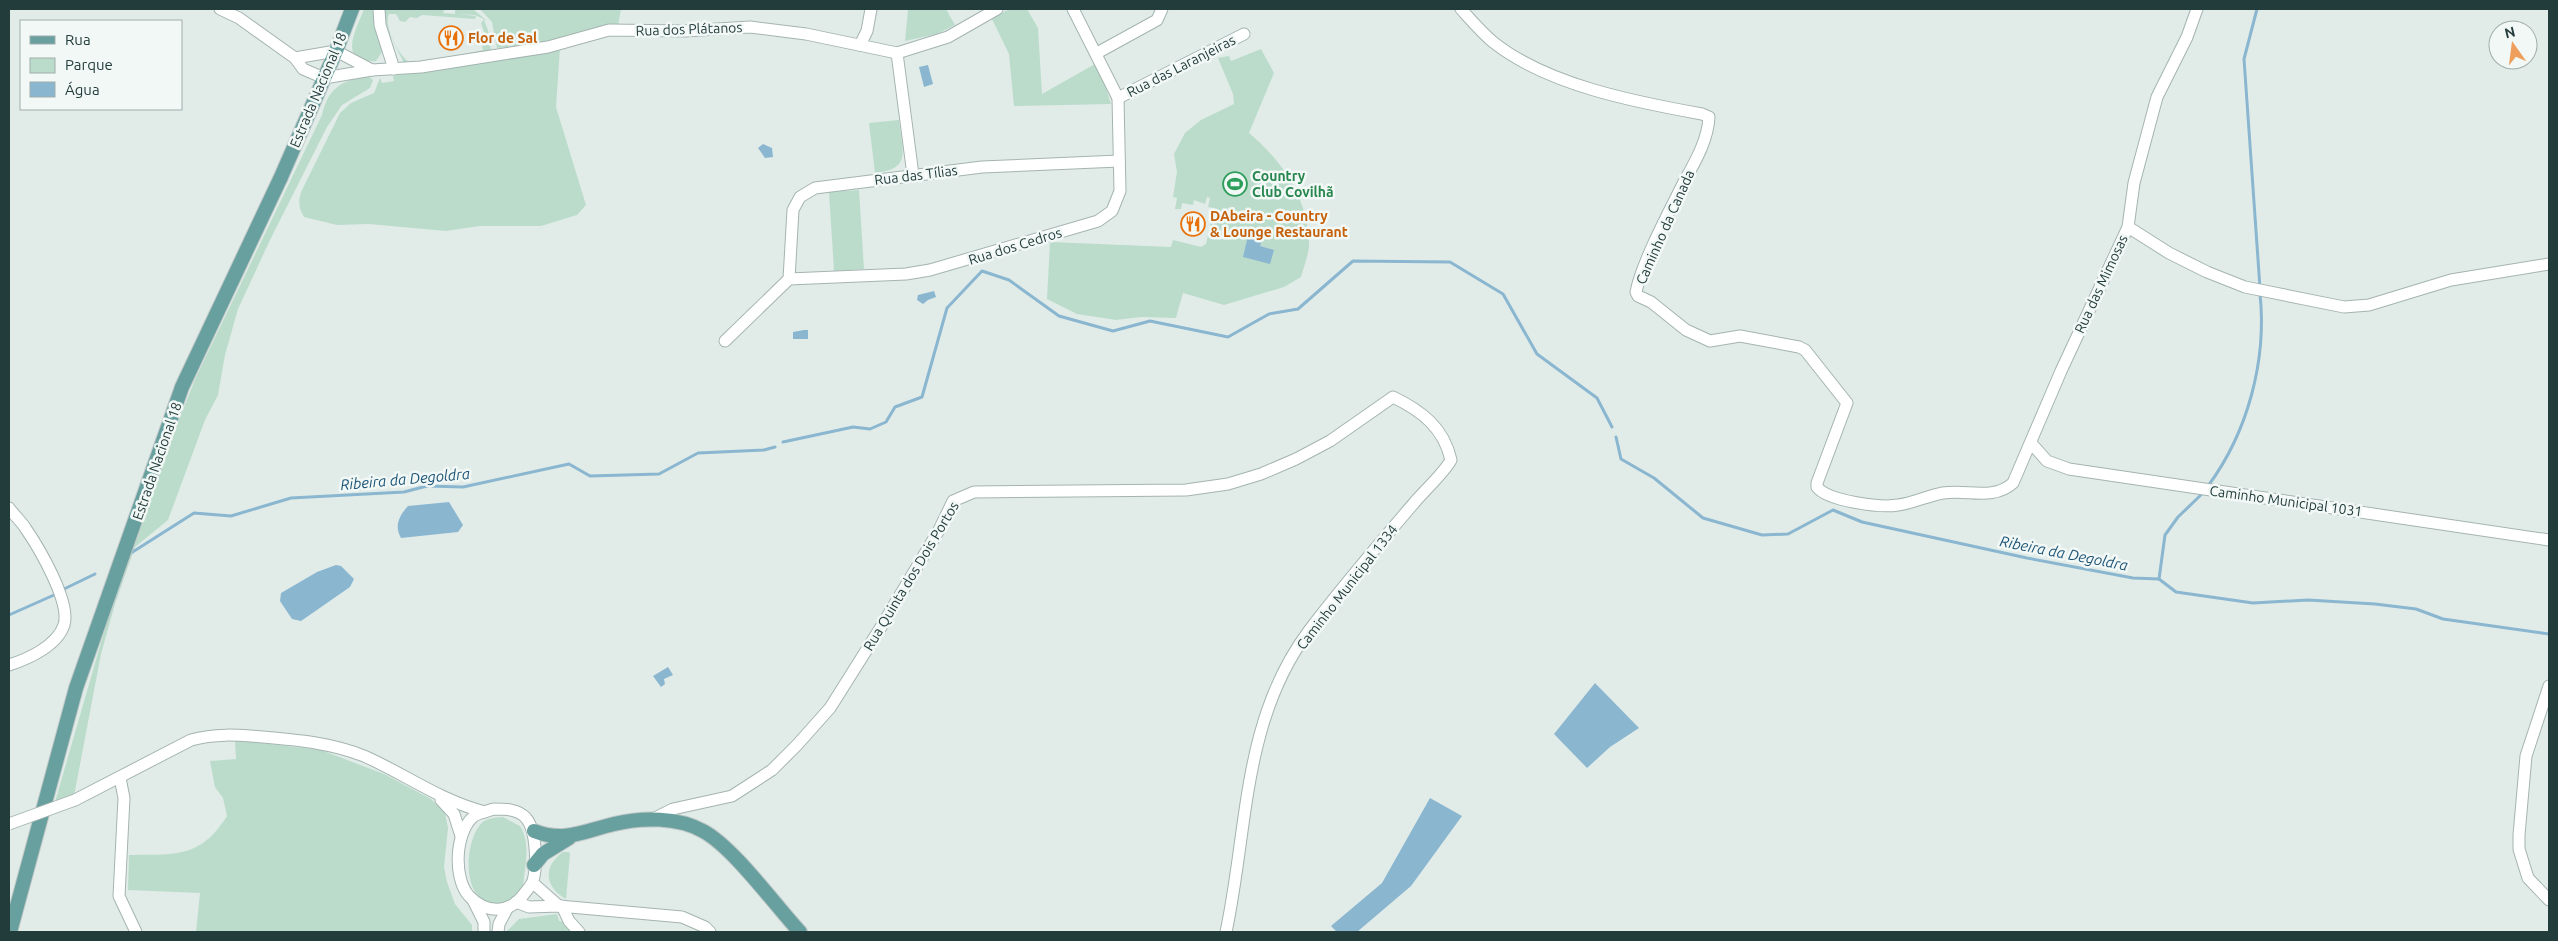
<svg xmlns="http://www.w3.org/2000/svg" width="2558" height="941" viewBox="0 0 2558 941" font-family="Ubuntu,sans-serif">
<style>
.green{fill:#bbdccb}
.water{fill:#8ab6d0}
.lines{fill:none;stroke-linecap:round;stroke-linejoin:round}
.stream{stroke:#8ab6d0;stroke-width:3}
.minor-casing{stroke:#a4b4b1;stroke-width:13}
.major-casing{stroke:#c1c8c8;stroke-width:16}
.minor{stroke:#fff;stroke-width:11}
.major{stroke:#67a09e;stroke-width:14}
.minor-bridge-casing{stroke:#a4b4b1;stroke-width:13;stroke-linecap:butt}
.minor-bridge{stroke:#fff;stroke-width:11}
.labels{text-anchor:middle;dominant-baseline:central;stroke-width:5;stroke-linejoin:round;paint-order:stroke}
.street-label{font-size:14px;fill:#223c3b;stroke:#f2f8f6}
.food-label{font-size:14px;font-weight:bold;fill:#c56008;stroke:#f2f8f6;text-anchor:start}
.leisure-label{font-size:14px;font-weight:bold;fill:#27864d;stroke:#f2f8f6;text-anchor:start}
.water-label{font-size:15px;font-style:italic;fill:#1d5577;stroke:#f2f8f6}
</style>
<rect width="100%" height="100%" fill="#e1ece9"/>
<g class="green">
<path d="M364,9H373L375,27L382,52L376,61C336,64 357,28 364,9Z"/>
<path d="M384,9H445L443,13L455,14V10L449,9H473L486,20H484L488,30L491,50L451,57L483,50L481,40L486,38L481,23L484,19L475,15L458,14L476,16L475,19L422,15L417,18L410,17L405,22L400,21L396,14H389C383,27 399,55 409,62L404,63L388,31Z"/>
<path d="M480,9H621L618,26L532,45L497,48L492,22Z"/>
<path d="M908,9H946L955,25L937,34L905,41Z"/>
<path d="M1009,9H1027L1038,28L1042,94L1095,64L1103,78L1111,104L1014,106L1009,54L992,19Z"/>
<path d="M560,48L556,107L586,205L577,215L541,226H480L446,231L369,224L337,225L304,217C298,207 298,200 302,190L340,113L351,103L374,93L380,78L382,83L394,81L393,76Z"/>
<path d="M1261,49L1274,73L1249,133C1282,161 1306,195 1309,240C1310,252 1304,266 1301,277L1284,287L1224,305L1183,293L1176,318L1141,317L1116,320L1077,314L1047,299L1050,242L1171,247L1173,240L1201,247L1206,244L1214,208L1208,207L1210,198L1207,197L1205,204L1194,200L1193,205L1182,203L1181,209H1175L1177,198L1173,197L1177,172L1174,154L1185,133L1201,120L1234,104L1233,94L1218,58L1229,56L1231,61Z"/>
<path d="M368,76L373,80L370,88L342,105L327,127L270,240L238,309L225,355L218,395L205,420L168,520L135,547L115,604L101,654L74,796L55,802L119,580L158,473L196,377L322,115C328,88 342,80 368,76Z"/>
<path d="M899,120C902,150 913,169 875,173L869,123Z"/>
<path d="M859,190L864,269L834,271L829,192Z"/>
<path d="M235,740L321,750L384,774L431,799L445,813L448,828L444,867L447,882L455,904L472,925V932H196L200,893L128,890L129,855C175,854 200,859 227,816L223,798L215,787L210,761L236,759Z"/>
<path d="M503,817L520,826C530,842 526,860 524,878C523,890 519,896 508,901C501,905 498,905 490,903C459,895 466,834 484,821C490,818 497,817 503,817Z"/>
<path d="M563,852H569L570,854L566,899C544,887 543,866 563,852Z"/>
<path d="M557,914L559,921L575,925L577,932H506L519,919Z"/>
</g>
<g class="water">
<path d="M928,65L933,84L924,87L919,67Z"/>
<path d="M763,144L772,148L773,157L765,158L758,148Z"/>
<path d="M1250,227L1265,231L1260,246L1274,250L1270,264L1243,257Z"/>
<path d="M934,291L936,297L928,300L923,304L917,300L918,295Z"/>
<path d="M804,330H808V339H793V332Z"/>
<path d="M449,502L463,525L458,532L401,538C394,526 399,516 408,506Z"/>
<path d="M336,565L341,566L354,579L350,587L301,621L292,619L280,601L281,593L317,572Z"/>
<path d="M668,667L673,675L664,679L665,684L661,687L653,676Z"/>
<path d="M1595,683L1639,728L1610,747L1587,768L1554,734Z"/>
<path d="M1430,798L1462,816L1411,886L1357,932H1337L1331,926L1382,883Z"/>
</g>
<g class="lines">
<g class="stream">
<path d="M2257,9L2244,59L2260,288"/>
<path d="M1616,437L1621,459L1654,478L1703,518L1762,535L1788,534L1833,510L1862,522L2027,558L2133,578L2159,579L2176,592L2253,603L2308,600L2375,604L2416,609L2443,619L2549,634"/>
<path d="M783,442L853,427L870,429L886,422L895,407L922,397L947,308L982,271L1009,280L1059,316L1113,331L1150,321L1228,337L1269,314L1298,309L1353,261L1450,262L1503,294L1537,354L1597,398L1612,427"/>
<path d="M2208,486C2248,432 2267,360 2260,294"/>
<path d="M131,553L194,513L231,516L291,498L404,492L427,486L463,487L569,464L590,476L659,474L698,453L764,450L775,447"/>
<path d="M2159,579L2165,535L2178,517L2204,492"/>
<path d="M64,589L95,574"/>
<path d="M9,615L54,595"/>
</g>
<g class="minor-casing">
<g id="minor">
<path d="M220,9L239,18L295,58L303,69L324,78L372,70L421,67L548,47L609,30L685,31L750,27L806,34L897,53L948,37L997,9"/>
<path d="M379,9L380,25L394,69"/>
<path d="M1461,9C1471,20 1481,32 1493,42C1547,85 1635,102 1702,114L1709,117C1708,140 1695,162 1684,182C1670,210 1642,262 1636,292L1638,296L1651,302L1686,330L1710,341L1740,336L1799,347L1805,350L1847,403L1817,483V487C1827,501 1881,508 1898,505C1913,503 1927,496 1943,493C1967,489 1993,501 2013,483L2061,371L2128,227L2134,183L2157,97L2187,37L2197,9"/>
<path d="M860,45L867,31L871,9"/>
<path d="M897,53L913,175"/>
<path d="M1097,53L1157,20L1162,9"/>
<path d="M295,58L336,51L372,70"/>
<path d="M1118,98L1244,34"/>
<path d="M2128,227L2169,253L2207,272L2245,287L2344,307L2369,305L2451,280L2549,264"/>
<path d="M789,279L793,210L800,197L815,188L982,167L1119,161"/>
<path d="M725,341L789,279L906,274L930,270L1098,221L1112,211L1120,191L1118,98L1073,9"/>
<path d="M2031,443L2047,461L2069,469L2549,540"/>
<path d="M9,508C14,515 21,521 26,529C39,548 71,602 64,625C57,646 28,659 9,665"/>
<path d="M2549,686L2526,756L2519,835V849L2528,878L2549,900"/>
<path d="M120,778L124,798L119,896L136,932"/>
<path d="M75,800L191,740C215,733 238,735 263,737C298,740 331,743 364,756C405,774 441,801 485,812"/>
<path d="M441,800L454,814L461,836"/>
<path d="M494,809C505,809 518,809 526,818C537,831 537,866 533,881C531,886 527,890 524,894C509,915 485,913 469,896C453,878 455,833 473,817C477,813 488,811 494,809Z"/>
<path d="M653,819L673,809L732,796L772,770L797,745L830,708L881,627L939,530L953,501L974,492L1186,490L1228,484L1261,474L1296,459L1330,441L1393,397C1422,411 1444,428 1451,460C1444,473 1424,491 1414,503C1378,545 1341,588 1308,632C1242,721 1248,829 1226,932"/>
<path d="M533,883L559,906"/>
<path d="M473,900L484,922V932"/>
<path d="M516,902L529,907L559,906L682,917L705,927L710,932"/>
<path d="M562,906L569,921L579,932"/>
<path d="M498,932L499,924L508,907"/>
</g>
</g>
<g class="major-casing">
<g id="major">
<path d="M534,831C565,843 584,831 614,824C642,817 678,817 703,831C733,847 775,905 800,932"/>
<path d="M534,865L543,854L569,838"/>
<path d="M10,932L76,688L182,387L281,177L336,51L352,9"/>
</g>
</g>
<use href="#minor" class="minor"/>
<use href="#major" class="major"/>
<g class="minor-bridge-casing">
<path id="minor-bridge" d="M9,824L75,800"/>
</g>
<use href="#minor-bridge" class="minor-bridge"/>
</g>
<defs>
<g id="restaurant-ring" transform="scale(1.25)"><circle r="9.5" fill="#f2f8f6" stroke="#e8710a" stroke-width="1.5"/><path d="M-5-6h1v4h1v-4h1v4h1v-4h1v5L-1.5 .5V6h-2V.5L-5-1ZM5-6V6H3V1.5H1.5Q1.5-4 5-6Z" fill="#e8710a"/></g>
<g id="stadium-ring" transform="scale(1.25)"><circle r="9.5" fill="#f2f8f6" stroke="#2e9e5b" stroke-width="1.5"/><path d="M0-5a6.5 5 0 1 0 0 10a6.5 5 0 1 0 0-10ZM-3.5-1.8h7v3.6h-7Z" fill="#2e9e5b"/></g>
</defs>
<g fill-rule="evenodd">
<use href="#restaurant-ring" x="451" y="38"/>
<use href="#stadium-ring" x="1235" y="184"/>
<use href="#restaurant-ring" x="1193" y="224"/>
</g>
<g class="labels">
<g class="street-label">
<text transform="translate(689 29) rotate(-2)">Rua dos Plátanos</text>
<text transform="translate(1181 66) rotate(-27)">Rua das Laranjeiras</text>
<text transform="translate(318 90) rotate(-67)">Estrada Nacional 18</text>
<text transform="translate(916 175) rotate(-7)">Rua das Tílias</text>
<text transform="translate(1665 227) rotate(-66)">Caminho da Canada</text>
<text transform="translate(1015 246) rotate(-17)">Rua dos Cedros</text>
<text transform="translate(2101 284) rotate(-65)">Rua das Mimosas</text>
<text transform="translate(157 461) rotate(-71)">Estrada Nacional 18</text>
<text transform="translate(2286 501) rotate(8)">Caminho Municipal 1031</text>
<text transform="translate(911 576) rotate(-59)">Rua Quinta dos Dois Portos</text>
<text transform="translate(1347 587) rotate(-52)">Caminho Municipal 1334</text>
</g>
<g class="food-label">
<text x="468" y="38">Flor de Sal</text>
<text x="1210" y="216">DAbeira - Country<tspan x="1210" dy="16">&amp; Lounge Restaurant</tspan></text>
</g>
<g class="leisure-label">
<text x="1252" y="176">Country<tspan x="1252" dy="16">Club Covilhã</tspan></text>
</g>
<g class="water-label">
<text transform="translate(405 479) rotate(-5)">Ribeira da Degoldra</text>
<text transform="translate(2064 553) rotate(11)">Ribeira da Degoldra</text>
</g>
</g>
<rect width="2558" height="941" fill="none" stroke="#223c3b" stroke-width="20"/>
<rect x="20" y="20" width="162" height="90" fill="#f2f8f6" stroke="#9fadab"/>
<rect x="30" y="36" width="25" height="8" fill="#67a09e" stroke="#9fadab"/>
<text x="65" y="45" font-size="15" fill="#223c3b">Rua</text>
<rect x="30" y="58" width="25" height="15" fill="#bbdccb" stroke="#9fadab"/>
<text x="65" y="70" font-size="15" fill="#223c3b">Parque</text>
<rect x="30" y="82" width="25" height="15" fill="#8ab6d0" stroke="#9fadab"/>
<text x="65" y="95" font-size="15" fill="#223c3b">Água</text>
<g transform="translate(2513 45) rotate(346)"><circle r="24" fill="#f2f8f6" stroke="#9fadab"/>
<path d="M0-4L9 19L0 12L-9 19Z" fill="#ef9f5c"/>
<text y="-8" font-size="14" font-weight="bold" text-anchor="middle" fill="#223c3b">N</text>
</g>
</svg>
